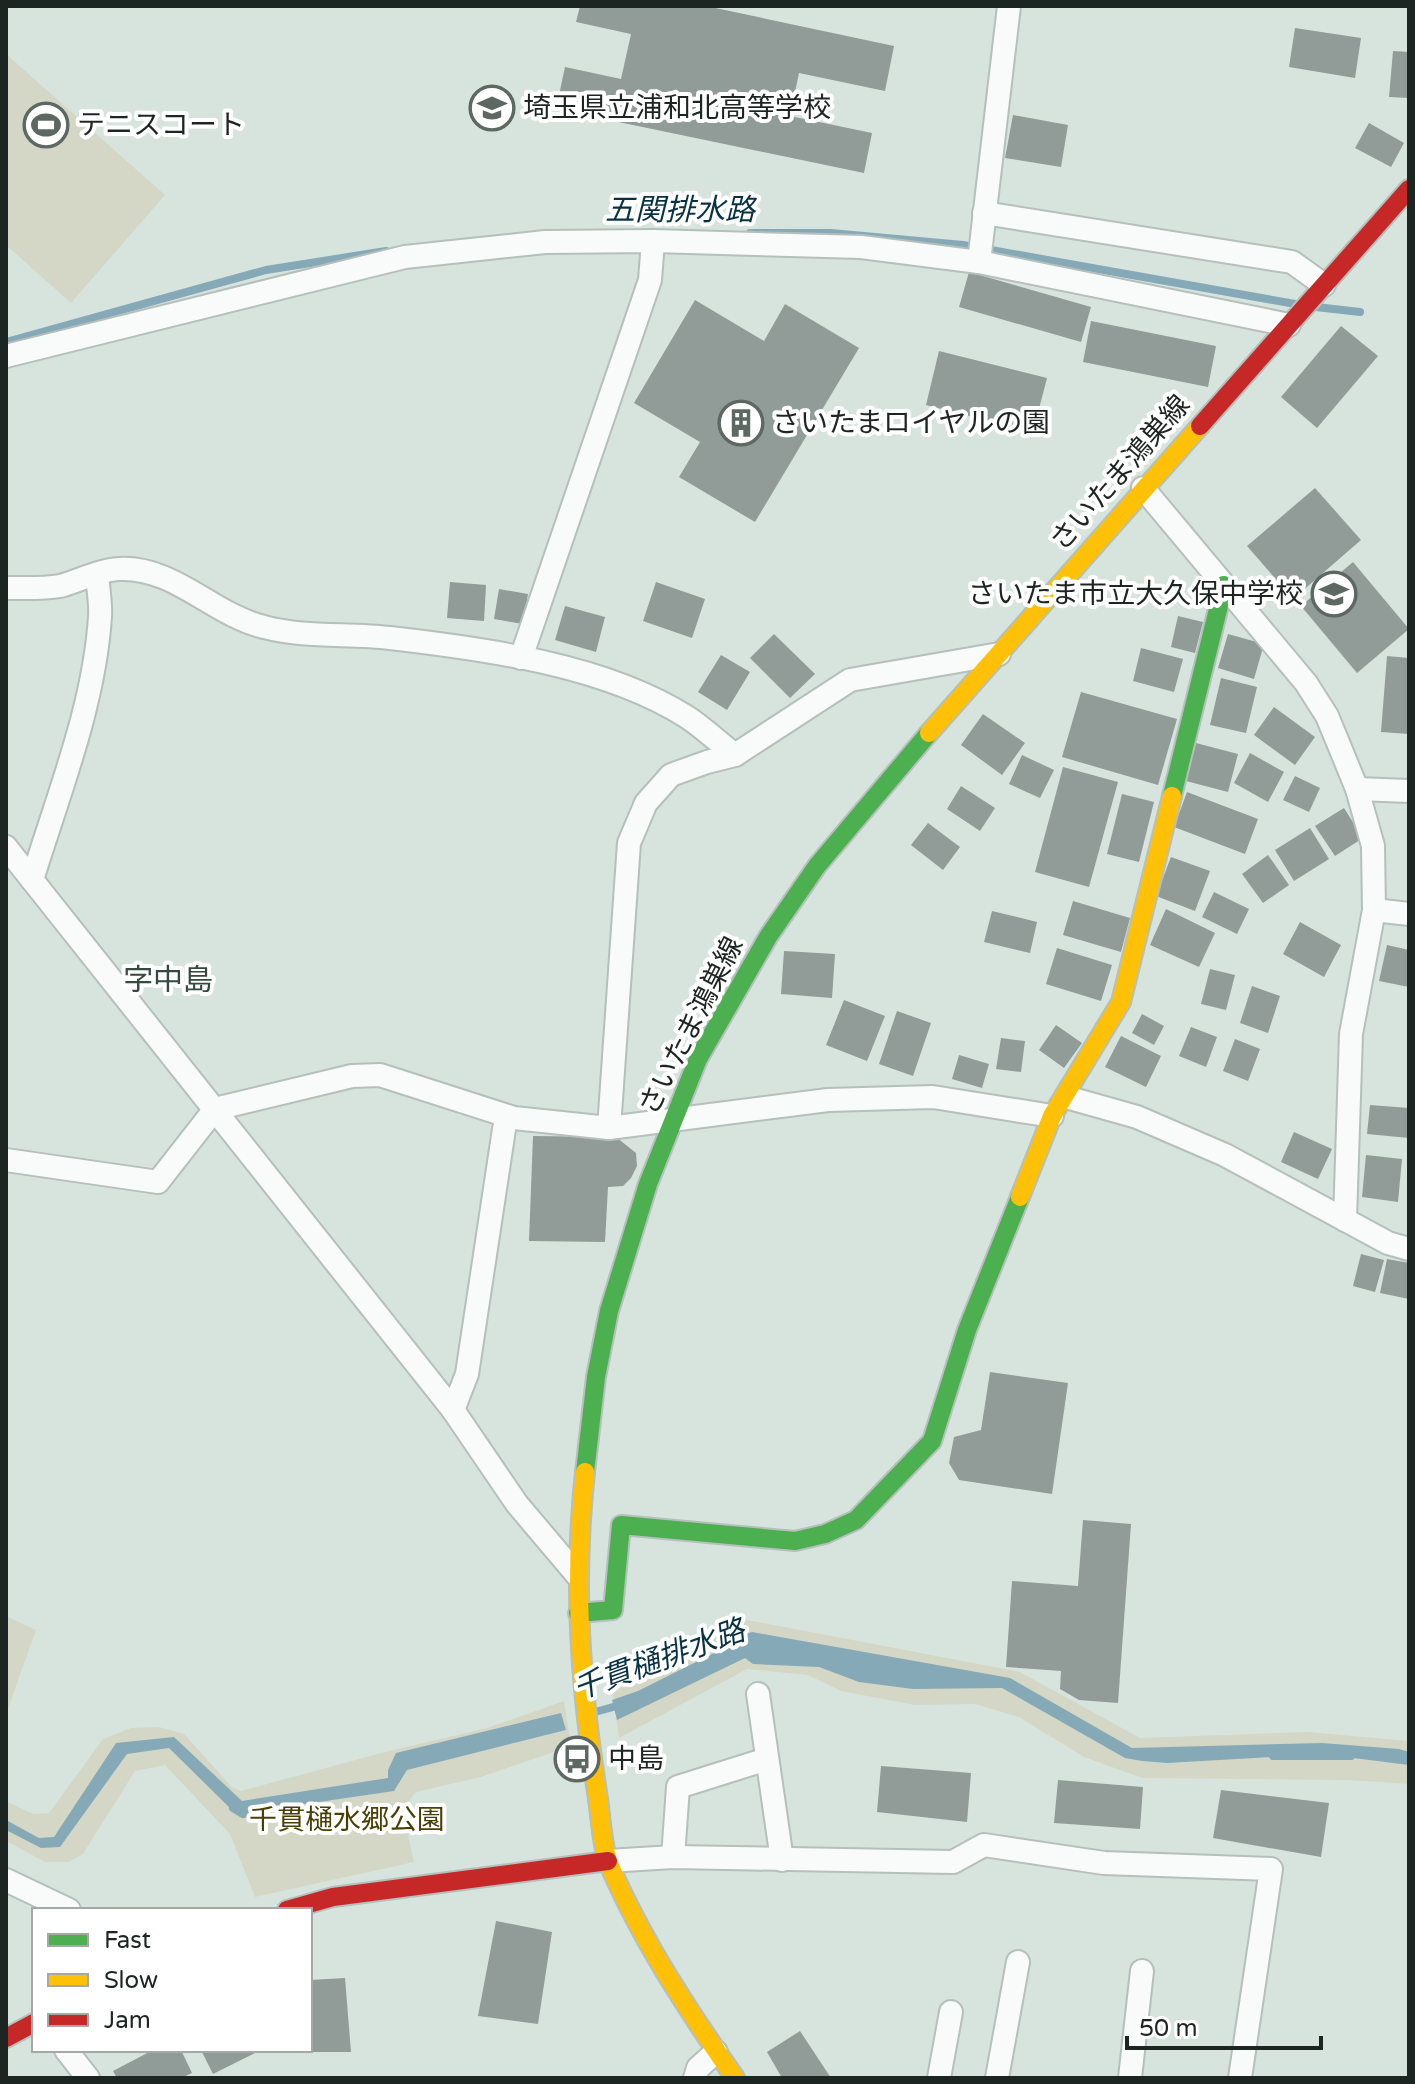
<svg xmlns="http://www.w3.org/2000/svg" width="1415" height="2084" viewBox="0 0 1415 2084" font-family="'Varela Round','Noto Sans JP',sans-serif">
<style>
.green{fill:#d4d7c5}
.water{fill:#86a9b8}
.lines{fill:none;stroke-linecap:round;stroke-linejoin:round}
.stream{stroke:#86a9b8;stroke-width:8}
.building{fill:#919b98}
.street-casing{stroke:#b5bfbb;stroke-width:26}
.fast-casing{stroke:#b5bfbb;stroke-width:22}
.slow-casing{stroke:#b5bfbb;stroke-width:22}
.jam-casing{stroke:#b5bfbb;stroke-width:22}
.street{stroke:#f9fbfa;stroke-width:22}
.fast{stroke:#4caf50;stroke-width:18}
.slow{stroke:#ffc107;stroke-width:18}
.jam{stroke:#c62828;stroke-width:18}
.labels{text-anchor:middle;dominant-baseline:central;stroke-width:8;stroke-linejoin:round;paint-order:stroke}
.poi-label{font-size:28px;fill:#1c2521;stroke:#fff;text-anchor:start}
.street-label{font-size:28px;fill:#1c2521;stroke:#fff}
.park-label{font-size:28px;fill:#483f06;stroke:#fff}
.water-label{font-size:30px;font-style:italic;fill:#083243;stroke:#fff}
.neighbourhood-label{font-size:30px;fill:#364940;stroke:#fff}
</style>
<rect width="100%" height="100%" fill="#d7e4de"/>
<g class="green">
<path d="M6,54L165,195L71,303L6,245Z"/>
<path d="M6,1616L36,1630L6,1714Z"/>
<path d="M747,1620L1020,1672L1140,1738L1308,1732L1409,1741V1784L1346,1780L1142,1778L1084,1757L1019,1717L975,1704L915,1705L841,1691L808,1675L747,1669L619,1738L612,1688Z"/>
<path d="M564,1701L571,1746L481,1777L416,1792L402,1809L414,1862L255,1897L230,1834L165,1765L135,1771L83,1854L69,1862H45L6,1841V1801L33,1814L49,1813L103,1739L131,1728L159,1727L184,1734L232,1787L241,1791L381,1753L487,1728Z"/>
</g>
<g class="water">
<path d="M752,1632L1010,1678L1132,1748L1322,1743L1399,1749L1409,1752V1765L1322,1754L1167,1763L1142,1761L1125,1758L1002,1688L913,1689L859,1682L819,1667L753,1664L745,1658L617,1720L612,1700L638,1691L734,1643V1638Z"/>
<path d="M561,1713L566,1730L407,1770L394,1791L236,1814L169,1748L127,1754L60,1847L41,1848L6,1830V1820L39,1838L54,1837L116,1743L174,1737L242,1801L388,1778V1770L396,1753Z"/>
</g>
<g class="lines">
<g class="stream">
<path d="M750,233H831L963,245L1295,304"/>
<path d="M1316,307L1360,312"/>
<path d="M6,342L266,270L386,251"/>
<path d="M595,1712L624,1704"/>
<path d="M1273,1756H1351"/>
<path d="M233,1808L243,1814L270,1809"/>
</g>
</g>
<g class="building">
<path d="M580,6H706L894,46L885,91L799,73L790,116L872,133L864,173L556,109L565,67L621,79L631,34L576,22Z"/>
<path d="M1295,28L1361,38L1355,78L1289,67Z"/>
<path d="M1393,51L1409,52V98L1389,97Z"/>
<path d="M1013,115L1068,125L1061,167L1005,158Z"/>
<path d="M1369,123L1404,143L1391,167L1355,148Z"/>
<path d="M969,272L1091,307L1081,342L959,307Z"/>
<path d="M695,300L764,341L785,304L859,348L755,522L679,477L700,442L634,403Z"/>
<path d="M1091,321L1216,346L1208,387L1083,362Z"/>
<path d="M1341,326L1378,356L1317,428L1281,397Z"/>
<path d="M939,351L1047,378L1033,432L926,405Z"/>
<path d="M1315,488L1361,540L1293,599L1247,546Z"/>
<path d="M1353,562L1409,629L1357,673L1301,606Z"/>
<path d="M450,582L486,585L484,621L447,618Z"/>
<path d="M656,582L705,599L692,638L643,621Z"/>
<path d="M499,589L528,594L523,624L494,619Z"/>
<path d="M565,606L605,617L596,652L555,640Z"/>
<path d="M1178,616L1203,622L1195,653L1171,647Z"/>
<path d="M774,634L815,674L790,698L750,658Z"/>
<path d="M1228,634L1264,644L1254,679L1218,668Z"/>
<path d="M1141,648L1183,659L1174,692L1133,681Z"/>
<path d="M721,655L750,672L727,710L698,692Z"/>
<path d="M1387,656L1409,658V734L1381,732Z"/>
<path d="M1221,678L1257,687L1246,733L1210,725Z"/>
<path d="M1081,692L1177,719L1158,785L1062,757Z"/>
<path d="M1274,707L1315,737L1295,765L1254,735Z"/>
<path d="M983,714L1025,743L1002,775L961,745Z"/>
<path d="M1196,743L1238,754L1228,792L1186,781Z"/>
<path d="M1250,753L1284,772L1268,802L1234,783Z"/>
<path d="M1022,755L1054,770L1040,798L1009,784Z"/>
<path d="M1063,767L1118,782L1089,887L1035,872Z"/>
<path d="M1295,776L1320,788L1309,812L1283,800Z"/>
<path d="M961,786L995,808L980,831L947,809Z"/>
<path d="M1187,792L1258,819L1245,854L1174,827Z"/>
<path d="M1122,794L1154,802L1139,862L1107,854Z"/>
<path d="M1344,808L1363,838L1335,856L1315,826Z"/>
<path d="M928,823L960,847L943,870L911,845Z"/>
<path d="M1310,828L1329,859L1294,881L1275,850Z"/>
<path d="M1268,855L1289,885L1263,903L1242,874Z"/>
<path d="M1171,857L1210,871L1195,911L1156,896Z"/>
<path d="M1214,892L1249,909L1237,934L1202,917Z"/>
<path d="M1073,901L1130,918L1121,952L1063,935Z"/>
<path d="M1166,909L1215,933L1199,967L1150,945Z"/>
<path d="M992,911L1037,922L1030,953L984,942Z"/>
<path d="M1300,922L1341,945L1324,977L1283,954Z"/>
<path d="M1387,945L1409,950V987L1379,981Z"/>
<path d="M1057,948L1112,965L1101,1001L1046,984Z"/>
<path d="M784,951L835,954L832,998L781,994Z"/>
<path d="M1210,969L1235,975L1226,1010L1201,1004Z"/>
<path d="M1252,986L1280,996L1268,1033L1240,1023Z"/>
<path d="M844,1000L885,1016L867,1061L826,1045Z"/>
<path d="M897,1011L931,1023L913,1076L879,1064Z"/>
<path d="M1142,1014L1164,1026L1154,1045L1132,1033Z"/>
<path d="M1056,1025L1082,1043L1064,1068L1039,1050Z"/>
<path d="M1191,1027L1217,1037L1206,1067L1179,1056Z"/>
<path d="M1121,1036L1161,1056L1146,1087L1105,1067Z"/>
<path d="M1001,1038L1025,1041L1021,1072L996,1069Z"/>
<path d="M1235,1039L1260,1049L1248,1081L1223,1071Z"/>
<path d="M959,1055L989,1064L982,1088L952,1079Z"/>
<path d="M1370,1105L1409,1108V1138L1367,1134Z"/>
<path d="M1294,1132L1332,1149L1318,1179L1281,1162Z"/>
<path d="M533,1136L616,1137L636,1153L637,1166L631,1178L623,1186L608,1187L605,1242L529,1241Z"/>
<path d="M1366,1155L1402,1159L1398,1202L1362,1197Z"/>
<path d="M1361,1254L1384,1260L1375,1292L1353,1286Z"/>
<path d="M1387,1259L1409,1263V1299L1380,1293Z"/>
<path d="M990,1372L1068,1383L1052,1494L959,1480L949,1463L954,1437L981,1430Z"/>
<path d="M1083,1520L1131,1524L1118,1703L1079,1700L1060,1689L1061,1671L1006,1667L1012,1581L1078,1586Z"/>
<path d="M881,1766L971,1773L967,1822L877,1812Z"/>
<path d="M1058,1780L1143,1787L1140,1829L1054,1823Z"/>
<path d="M1221,1790L1329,1803L1321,1857L1213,1838Z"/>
<path d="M496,1921L552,1932L538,2024L478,2016Z"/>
<path d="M345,1978L351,2052H310V1980Z"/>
<path d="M800,2031L831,2078H782L767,2052Z"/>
<path d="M153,2050H181L192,2073L181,2078H117L113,2071Z"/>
<path d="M201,2050H261L213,2074Z"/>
</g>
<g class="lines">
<g class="street-casing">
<g id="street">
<path d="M984,213L1292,262L1324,285"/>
<path d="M979,262L1009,6"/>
<path d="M6,356L405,257L545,242L653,241L861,247L979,262L1289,325"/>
<path d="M1143,488L1306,683L1327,716L1339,745L1357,789L1373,846L1374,910L1351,1034L1345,1220"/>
<path d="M6,588C24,588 43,589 60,586C79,581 99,570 119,569C174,566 213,615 264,627C304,638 349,633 390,638C486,649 605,665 687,717C704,728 719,743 735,755"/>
<path d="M521,658L650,280L653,241"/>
<path d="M1357,789L1409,791"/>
<path d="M6,847L453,1410L517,1504L577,1575"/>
<path d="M32,880C58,795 94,707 100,617C101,603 98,588 97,574"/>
<path d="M1374,910L1409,914"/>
<path d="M1066,1097L1137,1117L1225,1155L1388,1243L1409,1249"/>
<path d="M609,1128L629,843L646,803L671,775L707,762L735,755L850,680L999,654"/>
<path d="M6,1160L158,1182L215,1109L352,1076L380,1075L514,1118L609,1128L828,1100L933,1097L1052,1116"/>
<path d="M453,1410L467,1374L506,1116"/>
<path d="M758,1694L782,1860"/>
<path d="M673,1857L678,1787L767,1759"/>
<path d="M608,1861L673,1857L953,1862L984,1845L1104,1863L1271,1869L1240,2078"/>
<path d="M6,1880L69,1910"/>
<path d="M66,2050L88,2078"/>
<path d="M695,2078L698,2068L716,2052"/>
<path d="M939,2078L951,2012"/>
<path d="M997,2078L1018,1962"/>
<path d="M1130,2078L1142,1971"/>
</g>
</g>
<g class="fast-casing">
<g id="fast">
<path d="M1172,796L1224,585"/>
<path d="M585,1472L596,1377L609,1311L648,1184L698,1059L768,937L817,866L929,733"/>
<path d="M578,1613L613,1610L621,1525L795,1541L825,1534L856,1520L932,1441L967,1330L1020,1197"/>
</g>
</g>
<g class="slow-casing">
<g id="slow">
<path d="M929,733L1200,426"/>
<path d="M1020,1197L1052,1116L1121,1002L1172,796"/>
<path d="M585,1472C573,1583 580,1683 597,1792C601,1815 601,1843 609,1864C642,1941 688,2010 735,2078"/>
</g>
</g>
<g class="jam-casing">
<g id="jam">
<path d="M1200,426L1409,189"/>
<path d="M287,1910L333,1897L608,1861"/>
<path d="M6,2038L34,2023"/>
</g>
</g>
<use href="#street" class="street"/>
<use href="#fast" class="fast"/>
<use href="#slow" class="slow"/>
<use href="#jam" class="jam"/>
</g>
<defs>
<g id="school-ring" transform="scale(2.3)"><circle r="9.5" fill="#fff" stroke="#5d6863" stroke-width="1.5"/><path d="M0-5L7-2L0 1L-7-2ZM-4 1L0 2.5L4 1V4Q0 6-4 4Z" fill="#5d6863"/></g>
<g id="stadium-ring" transform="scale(2.3)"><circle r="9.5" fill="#fff" stroke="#5d6863" stroke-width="1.5"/><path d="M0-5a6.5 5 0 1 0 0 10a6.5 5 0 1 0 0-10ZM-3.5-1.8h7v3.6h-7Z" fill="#5d6863"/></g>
<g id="building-ring" transform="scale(2.3)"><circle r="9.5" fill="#fff" stroke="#5d6863" stroke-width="1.5"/><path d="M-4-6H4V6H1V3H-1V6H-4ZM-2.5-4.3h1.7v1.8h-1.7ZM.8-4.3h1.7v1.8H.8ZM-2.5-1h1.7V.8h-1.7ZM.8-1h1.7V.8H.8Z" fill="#5d6863"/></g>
<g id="bus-ring" transform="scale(2.3)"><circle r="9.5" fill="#fff" stroke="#5d6863" stroke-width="1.5"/><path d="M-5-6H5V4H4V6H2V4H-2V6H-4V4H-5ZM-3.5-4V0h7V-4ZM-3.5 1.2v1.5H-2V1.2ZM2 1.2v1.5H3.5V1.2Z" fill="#5d6863"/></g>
</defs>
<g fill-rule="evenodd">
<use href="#school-ring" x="492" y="108"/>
<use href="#stadium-ring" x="46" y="125"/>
<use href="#building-ring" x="741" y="423"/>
<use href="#school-ring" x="1334" y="594"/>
<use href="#bus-ring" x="577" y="1759"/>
</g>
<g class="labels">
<g class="poi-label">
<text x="523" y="108">埼玉県立浦和北高等学校</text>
<text x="77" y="125">テニスコート</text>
<text x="772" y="423">さいたまロイヤルの園</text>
<text x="1303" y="594" text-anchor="end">さいたま市立大久保中学校</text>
<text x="608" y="1759">中島</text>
</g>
<g class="street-label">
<text transform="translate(1120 473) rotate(-49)">さいたま鴻巣線</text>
<text transform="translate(691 1026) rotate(-63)">さいたま鴻巣線</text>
</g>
<g class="park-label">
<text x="347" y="1820">千貫樋水郷公園</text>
</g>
<g class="water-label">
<text x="680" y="210">五関排水路</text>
<text transform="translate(659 1660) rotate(-20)">千貫樋排水路</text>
</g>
<g class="neighbourhood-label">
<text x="168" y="980">字中島</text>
</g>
</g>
<rect width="1415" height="2084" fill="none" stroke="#1c2521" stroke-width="16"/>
<rect x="32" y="1908" width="280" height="144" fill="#ffffff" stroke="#a4a8a6" stroke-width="2"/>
<rect x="48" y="1934" width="40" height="12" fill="#4caf50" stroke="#a4a8a6" stroke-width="2"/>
<text x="104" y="1948" font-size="24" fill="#1c2521">Fast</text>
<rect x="48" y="1974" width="40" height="12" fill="#ffc107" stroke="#a4a8a6" stroke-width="2"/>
<text x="104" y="1988" font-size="24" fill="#1c2521">Slow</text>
<rect x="48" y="2014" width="40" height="12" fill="#c62828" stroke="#a4a8a6" stroke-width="2"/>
<text x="104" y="2028" font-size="24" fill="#1c2521">Jam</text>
<path d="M1127 2036v12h194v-12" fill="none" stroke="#1c2521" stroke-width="4"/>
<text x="1139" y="2036" font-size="24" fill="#1c2521" stroke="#ffffff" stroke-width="6" paint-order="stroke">50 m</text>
</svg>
